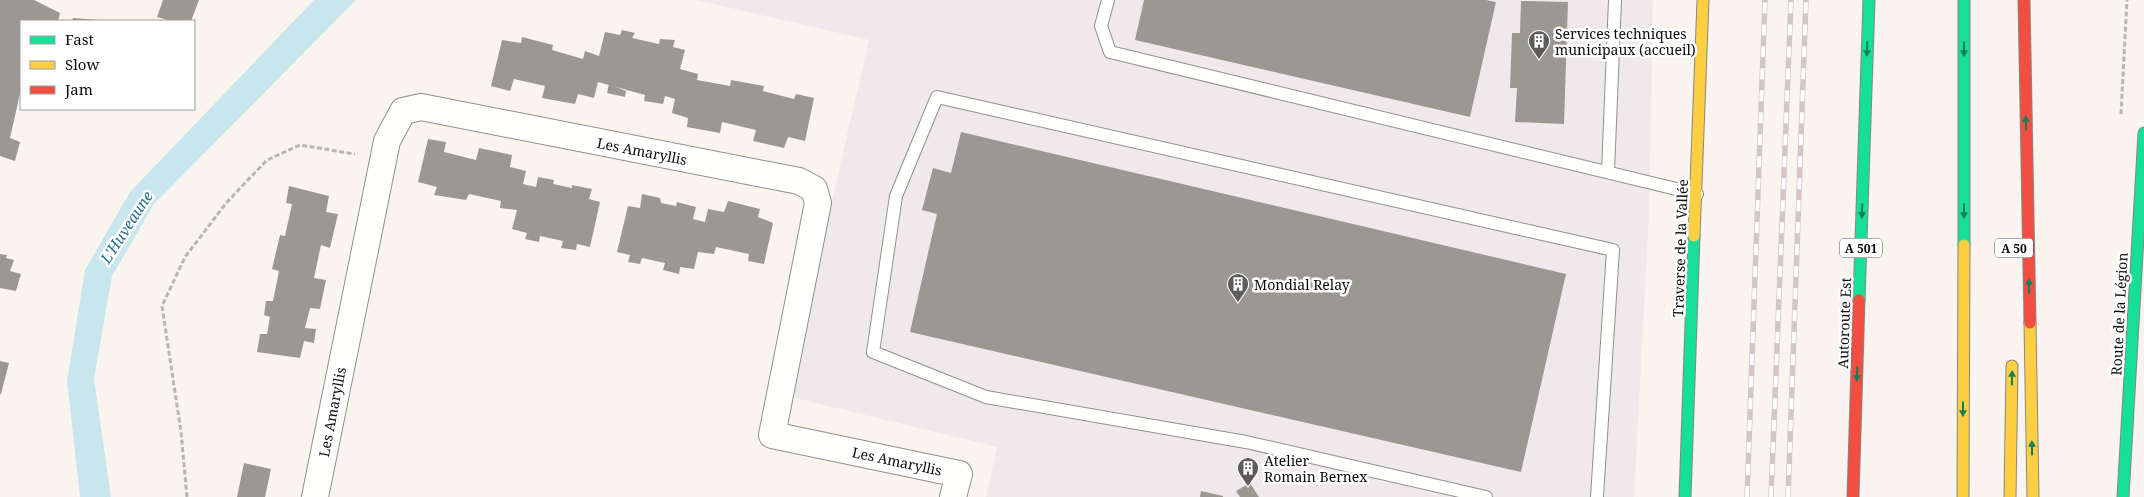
<svg xmlns="http://www.w3.org/2000/svg" width="2144" height="497" viewBox="0 0 2144 497" font-family="'Noto Serif',serif">
<style>
.industrial{fill:#efe9eb}
.water{fill:#c9e6ee}
.building{fill:#9b9894}
.lines{fill:none;stroke-linecap:round;stroke-linejoin:round}
.lane-casing{stroke:#92908d;stroke-width:14}
.street-casing{stroke:#92908d;stroke-width:28}
.fast-casing{stroke:#888683;stroke-width:13}
.slow-casing{stroke:#888683;stroke-width:13}
.jam-casing{stroke:#888683;stroke-width:13}
.path{stroke:#b7b6b5;stroke-width:3;stroke-dasharray:5 2.5;stroke-linecap:butt}
.lane{stroke:#fefefc;stroke-width:12}
.street{stroke:#fefefc;stroke-width:26}
.fast{stroke:#16e098;stroke-width:11}
.slow{stroke:#ffcf43;stroke-width:11}
.jam{stroke:#f24e42;stroke-width:11}
.rail-casing{stroke:#d4c5c7;stroke-width:5.5}
.rail{stroke:#fff;stroke-width:4;stroke-dasharray:11;stroke-linecap:butt}
.oneway{fill:#118058}
.labels{text-anchor:middle;dominant-baseline:central;stroke-width:5;stroke-linejoin:round;paint-order:stroke}
.shield{fill:#fff;stroke:#545454;stroke-width:1}
.shield-label{font-size:12px;font-weight:bold;fill:#0a0a0a}
.poi-label{font-size:14px;fill:#0a0a0a;stroke:#fff;text-anchor:start}
.street-label{font-size:14px;fill:#0a0a0a;stroke:#fff}
.water-label{font-size:15px;font-style:italic;fill:#236c8c;stroke:#fff}
</style>
<rect width="100%" height="100%" fill="#f9f5ee"/>
<path class="industrial" d="M696,0H1653L1649,215L1634,497H986L997,447L787,396L869,40Z"/>
<path class="water" d="M314,0H356L154,204L112,276L94,379L111,497H80L67,381L85,270L130,192Z"/>
<g class="building">
<path d="M0,0H34L60,13L58,21H21V89L10,138L20,142L15,161L0,156Z"/>
<path d="M163,0H199L191,21H171L157,17Z"/>
<path d="M1144,0H1486L1496,2L1470,117L1135,40Z"/>
<path d="M1521,1L1568,2L1564,124L1515,122L1517,88H1510L1512,33H1520Z"/>
<path d="M73,18L98,20V21H72Z"/>
<path d="M622,30L635,33L632,38L659,44L660,39L675,40L673,47L685,50L680,69L698,74L697,80L730,86L731,80L764,86L763,91L794,99L796,94L814,98L805,141L788,137L784,148L753,141L756,130L722,122L720,133L687,127L688,118L672,113L675,99L665,96L663,104L644,101L645,95L598,82L594,98L578,94L575,104L542,98L545,86L514,79L510,91L491,86L502,40L521,43L522,37L553,45L552,50L583,59L585,51L599,56L605,32L620,35Z"/>
<path d="M609,84L626,91L625,97L607,93Z"/>
<path d="M961,132L1566,274L1521,472L910,332L937,214L922,210L933,168L951,173Z"/>
<path d="M428,139L446,142L444,152L476,160L479,148L512,155L510,167L526,171L523,184L536,187L538,177L554,180L553,184L572,188V185L592,189L589,199L600,202L590,247L577,244L576,250L561,248L563,241L540,236L539,242L525,239L527,233L512,229L517,210L500,208L501,201L469,194L466,200L434,195L437,187L418,182Z"/>
<path d="M289,186L329,196L326,212L338,214L330,248L321,245L314,278L326,280L320,309L310,308L305,328L316,329L314,343L304,341L300,358L257,352L260,334H267L270,317L264,315L266,301H273L279,271L272,269L280,235L285,236L292,204L286,203Z"/>
<path d="M642,194L660,198L661,203L676,206L677,202L696,207L693,219L705,222L708,209L724,212L728,201L760,209L758,217L773,223L764,264L748,261L749,254L716,247L714,254L698,252L694,269L680,267L679,274L663,270L665,263L642,258L640,264L628,262L630,255L617,252L628,206L640,208Z"/>
<path d="M0,254L7,255L6,258L14,260L10,271L21,274L16,291L0,288Z"/>
<path d="M0,361L9,363L1,394H0Z"/>
<path d="M244,463L271,469L265,497H237Z"/>
<path d="M1250,483L1259,497H1240L1236,491Z"/>
<path d="M1201,491L1223,496V497H1200Z"/>
</g>
<g class="lines">
<g class="lane-casing">
<g id="lane">
<path d="M1108,0L1101,26L1110,52L1697,194"/>
<path d="M1608,172L1615,0"/>
<path d="M1486,497L1246,442L986,397L873,352L896,196L937,97L1613,250L1597,497"/>
</g>
</g>
<g class="street-casing">
<path id="street" d="M315,497L387,141L403,111L421,107L799,181L814,189L818,203L772,435L959,474L953,497"/>
</g>
<g class="fast-casing">
<g id="fast">
<path d="M1964,245V0"/>
<path d="M1859,300L1869,0"/>
<path d="M1685,497L1694,236"/>
<path d="M2123,497L2144,133"/>
</g>
</g>
<g class="slow-casing">
<g id="slow">
<path d="M1694,236L1703,0"/>
<path d="M2030,323L2033,497"/>
<path d="M1963,497L1964,245"/>
<path d="M2010,497L2012,366"/>
</g>
</g>
<g class="jam-casing">
<g id="jam">
<path d="M2024,0L2030,323"/>
<path d="M1853,497L1859,300"/>
</g>
</g>
<g class="path">
<path d="M2121,114L2127,0"/>
<path d="M187,497L181,432L162,306L185,257L227,202L267,160L300,145L355,154"/>
</g>
<use href="#lane" class="lane"/>
<use href="#street" class="street"/>
<use href="#fast" class="fast"/>
<use href="#slow" class="slow"/>
<use href="#jam" class="jam"/>
<g class="rail-casing">
<g id="rail">
<path d="M1747,497L1765,0"/>
<path d="M1771,497L1791,0"/>
<path d="M1788,497L1806,0"/>
</g>
</g>
<use href="#rail" class="rail"/>
</g>
<defs><path id="oneway-solid" d="M-6-.8H1V-3.2L6.5 0L1 3.2V.8H-6Z" transform="scale(1.25)"/></defs>
<g class="oneway">
<use href="#oneway-solid" transform="translate(1867 49) rotate(92)"/>
<use href="#oneway-solid" transform="translate(1964 49) rotate(90)"/>
<use href="#oneway-solid" transform="translate(2026 123) rotate(-91)"/>
<use href="#oneway-solid" transform="translate(1862 211) rotate(92)"/>
<use href="#oneway-solid" transform="translate(1964 211) rotate(90)"/>
<use href="#oneway-solid" transform="translate(2029 286) rotate(-91)"/>
<use href="#oneway-solid" transform="translate(1857 374) rotate(92)"/>
<use href="#oneway-solid" transform="translate(2012 378) rotate(-89)"/>
<use href="#oneway-solid" transform="translate(1963 409) rotate(90)"/>
<use href="#oneway-solid" transform="translate(2032 448) rotate(-91)"/>
</g>
<defs>
<g id="building-pin" transform="scale(1.125)"><path d="M0 17L-7.5 6A9.5 9.5 0 1 1 7.5 6Z" fill="#5e5c5a" stroke="#fff"/><path d="M-4-6H4V6H1V3H-1V6H-4ZM-2.5-4.3h1.7v1.8h-1.7ZM.8-4.3h1.7v1.8H.8ZM-2.5-1h1.7V.8h-1.7ZM.8-1h1.7V.8H.8Z" fill="#fff"/></g>
</defs>
<g fill-rule="evenodd">
<use href="#building-pin" x="1539" y="41"/>
<use href="#building-pin" x="1238" y="284"/>
<use href="#building-pin" x="1248" y="468"/>
</g>
<g class="labels">
<g class="shield">
<rect x="1840" y="238.5" width="42" height="19" rx="4"/>
<rect x="1995" y="238.5" width="38" height="19" rx="4"/>
</g>
<g class="shield-label">
<text x="1861" y="248">A 501</text>
<text x="2014" y="248">A 50</text>
</g>
<g class="poi-label">
<text x="1555" y="33">Services techniques<tspan x="1555" dy="16">municipaux (accueil)</tspan></text>
<text x="1254" y="284">Mondial Relay</text>
<text x="1264" y="460">Atelier<tspan x="1264" dy="16">Romain Bernex</tspan></text>
</g>
<g class="street-label">
<text transform="translate(642 151) rotate(11)">Les Amaryllis</text>
<text transform="translate(1680 248) rotate(-88)">Traverse de la Vallée</text>
<text transform="translate(2119 314) rotate(-87)">Route de la Légion</text>
<text transform="translate(1844 323) rotate(-88)">Autoroute Est</text>
<text transform="translate(332 412) rotate(-79)">Les Amaryllis</text>
<text transform="translate(897 461) rotate(12)">Les Amaryllis</text>
</g>
<g class="water-label">
<text transform="translate(126 227) rotate(-57)">L'Huveaune</text>
</g>
</g>
<rect x="20" y="20" width="175" height="90" fill="#ffffff" stroke="#9d9d9d"/>
<rect x="30" y="36" width="25" height="8" fill="#16e098" stroke="#9d9d9d"/>
<text x="65" y="45" font-size="15" fill="#0a0a0a">Fast</text>
<rect x="30" y="61" width="25" height="8" fill="#ffcf43" stroke="#9d9d9d"/>
<text x="65" y="70" font-size="15" fill="#0a0a0a">Slow</text>
<rect x="30" y="86" width="25" height="8" fill="#f24e42" stroke="#9d9d9d"/>
<text x="65" y="95" font-size="15" fill="#0a0a0a">Jam</text>
</svg>
